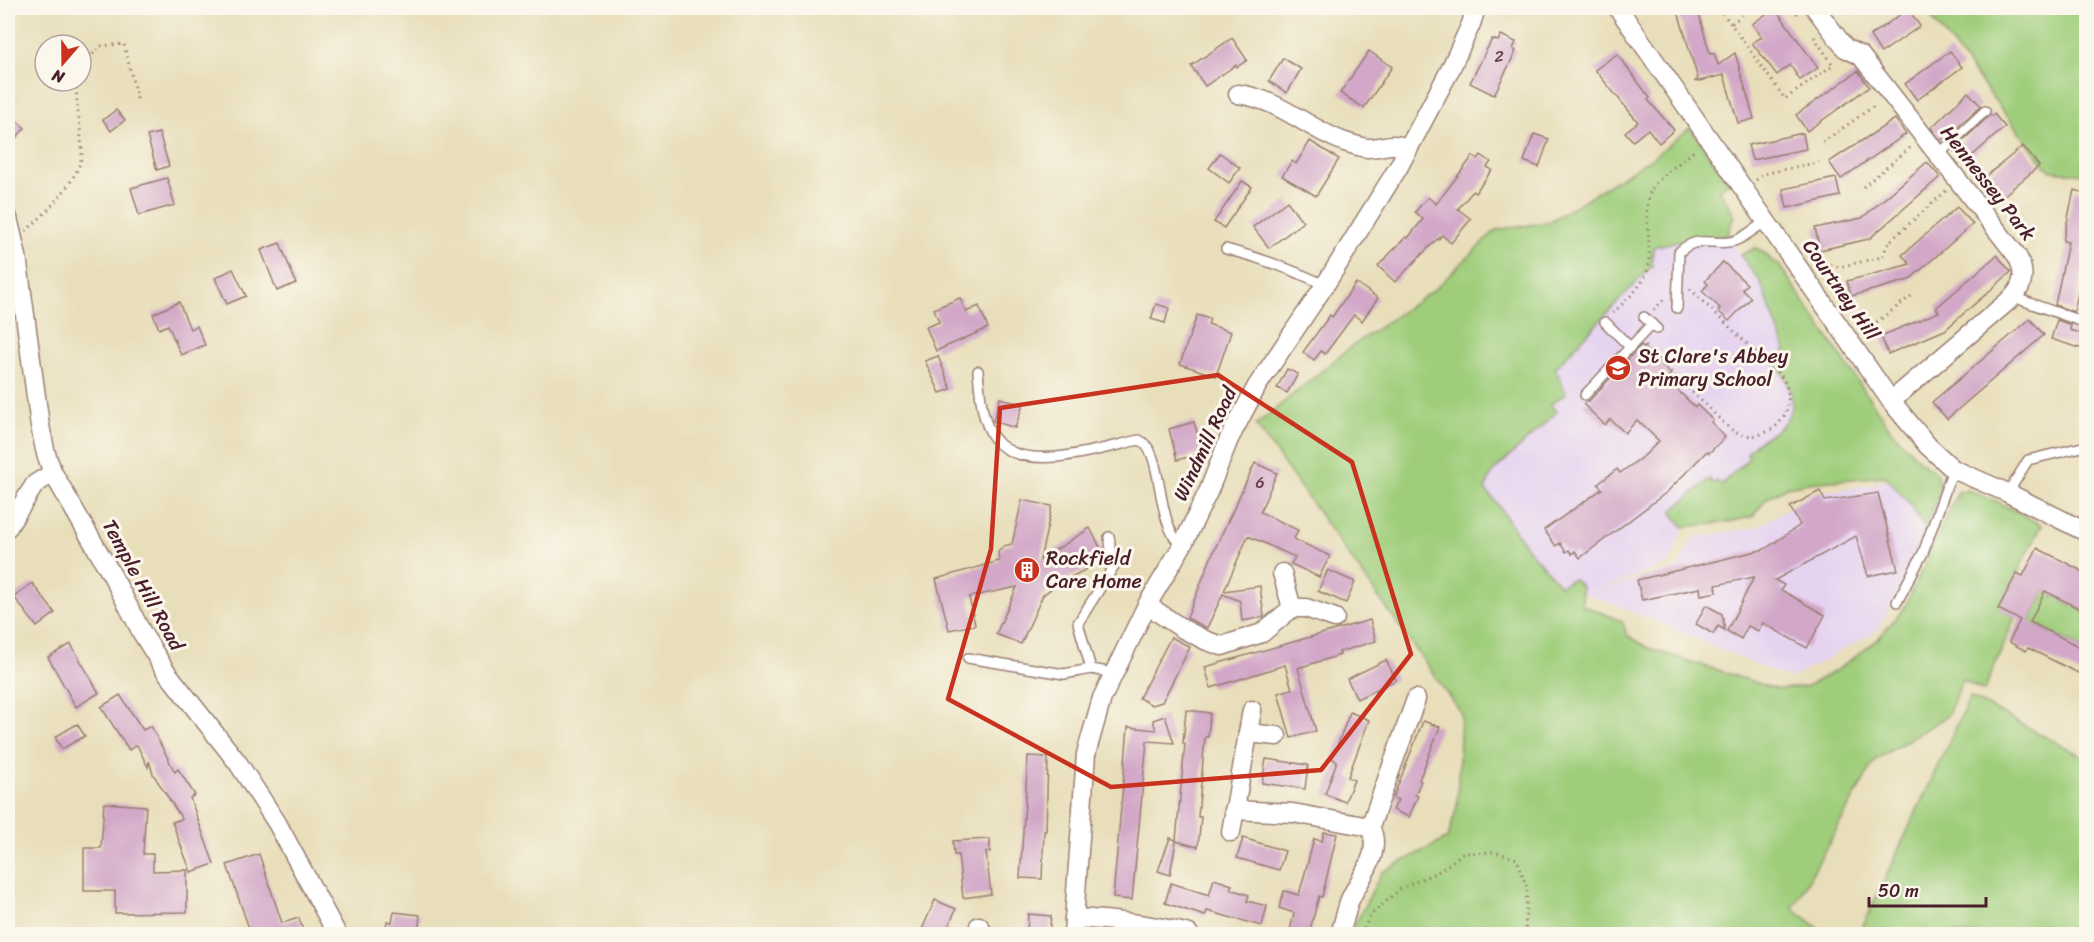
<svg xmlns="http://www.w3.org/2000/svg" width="2094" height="942" viewBox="0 0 2094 942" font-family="Sriracha,sans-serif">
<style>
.built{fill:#e6d3f0}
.green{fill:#9fcd7a;stroke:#747652;stroke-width:1.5}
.building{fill:#d2a7c8}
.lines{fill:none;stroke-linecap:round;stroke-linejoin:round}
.service-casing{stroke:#997e72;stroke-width:12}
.minor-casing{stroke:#997e72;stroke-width:21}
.path{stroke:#997e72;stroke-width:3;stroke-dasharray:1.5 4.5;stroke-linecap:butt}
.service{stroke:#fff;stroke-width:9}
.minor{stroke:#fff;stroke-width:18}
.marked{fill:none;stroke:#c8321e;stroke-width:4.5;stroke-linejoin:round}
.labels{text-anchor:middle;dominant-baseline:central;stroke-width:6;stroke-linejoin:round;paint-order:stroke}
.number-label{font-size:16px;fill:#6c4152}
.street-label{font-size:20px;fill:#4a1f2b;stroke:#fbf7ec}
.poi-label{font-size:20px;fill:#4a1f2b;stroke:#fbf7ec;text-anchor:start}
</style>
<rect width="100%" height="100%" fill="#fbf7ec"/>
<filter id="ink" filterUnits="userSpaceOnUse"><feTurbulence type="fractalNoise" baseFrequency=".0167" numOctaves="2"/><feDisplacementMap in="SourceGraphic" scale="12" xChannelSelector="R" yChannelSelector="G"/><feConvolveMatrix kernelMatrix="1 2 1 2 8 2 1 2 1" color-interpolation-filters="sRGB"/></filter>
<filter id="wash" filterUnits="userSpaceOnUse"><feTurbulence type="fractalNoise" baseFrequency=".008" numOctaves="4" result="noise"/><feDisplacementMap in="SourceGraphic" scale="24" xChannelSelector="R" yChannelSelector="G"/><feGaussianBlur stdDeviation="1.35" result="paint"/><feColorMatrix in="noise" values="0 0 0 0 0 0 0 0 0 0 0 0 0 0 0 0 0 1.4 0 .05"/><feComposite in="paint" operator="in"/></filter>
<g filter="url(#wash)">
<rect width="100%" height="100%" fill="#e8deba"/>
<path class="built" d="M1690,128L1729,182L1719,190L1734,214L1728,235L1734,241L1740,255L1755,248L1764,250L1774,264L1779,265L1891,430L1920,461L1786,487L1766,499L1753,516L1730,522L1684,527L1669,564L1595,591L1678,568L1693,537L1756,528L1812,493L1873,485L1919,471L1954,489L1877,631L1790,679L1629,610L1560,585L1527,548L1498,505L1365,337L1435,289L1496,230L1549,222L1649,160Z"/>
<g class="green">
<path d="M1924,8H2086V174L2051,171L2043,163Z"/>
<path d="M1690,128L1729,182L1719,190L1734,214L1728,235L1678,241L1653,247L1652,266L1555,368L1566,393L1550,405L1557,412L1493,472L1485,489L1498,505L1527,548L1560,585L1574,579L1582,587V605L1622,621L1627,635L1648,648L1776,689L1806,687L1837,670L1877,640L1904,608L1958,492L1967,490L2000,503L2042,525L1999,609L2015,617L1984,691L1963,680L1947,716L1875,760L1793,908L1826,934H1350L1382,872L1448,838L1457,806L1461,713L1256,425L1352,346L1435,289L1496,230L1549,222L1649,160Z"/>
<path d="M1755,248C1770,252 1768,262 1779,265L1891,430L1920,461L1936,473L1941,490L1925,529L1910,504L1885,476L1809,483L1786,487L1766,499L1753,516L1730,522L1684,527L1671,512L1710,479L1713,484L1716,481L1721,485L1749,458L1747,453C1750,450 1753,445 1757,443C1766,436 1777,432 1784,423C1801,403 1788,378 1774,362L1786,351L1760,281L1740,255Z"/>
<path d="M2045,591L2086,612V650L2030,622Z"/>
<path d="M1970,697L2086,758V934H1859Z"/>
</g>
<g id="blocks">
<g class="building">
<path d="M1677,8H1697L1710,54L1714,53L1718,65L1735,53L1754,119L1738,123L1724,75L1696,82L1695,81L1698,79Z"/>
<path d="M1775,8L1818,68L1800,80L1790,65L1777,75L1752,43L1762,37L1752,24Z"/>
<path d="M1908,9L1920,26L1881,53L1870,36Z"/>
<path d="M1501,35L1516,42L1513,49L1516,51L1494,95L1470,83L1492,39L1498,41Z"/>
<path d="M1232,38L1247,60L1237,67L1236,65L1205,86L1191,66Z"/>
<path d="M1369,51L1392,67L1364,108L1340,93Z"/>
<path d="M1950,51L1962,67L1917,100L1905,84Z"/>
<path d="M1617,54L1650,98L1648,100L1674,130L1659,143L1648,129L1633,141L1625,132L1638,122L1595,70Z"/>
<path d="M1283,58L1301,69L1287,93L1269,81Z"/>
<path d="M1858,71L1869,87L1807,131L1796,115Z"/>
<path d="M1968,92L1981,106L1941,141L1931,128Z"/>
<path d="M116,110L125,120L111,131L103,120Z"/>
<path d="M1994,114L2005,127L1964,163L1953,150L1990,115L1992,116Z"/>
<path d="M1895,119L1906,134L1841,179L1829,162Z"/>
<path d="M16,120L25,128L8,147V129Z"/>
<path d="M159,133L169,166L157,170L147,136Z"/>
<path d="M1803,133L1806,149L1752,160L1748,145Z"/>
<path d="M1534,134L1549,139L1539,167L1524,161Z"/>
<path d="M1310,141L1339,159L1316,196L1282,176L1292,161L1296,164Z"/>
<path d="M2023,146L2039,166L2002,197L1985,177Z"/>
<path d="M1220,153L1240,168L1229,183L1209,168Z"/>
<path d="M1481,155L1491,162L1487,167L1492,170L1475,193L1473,191L1458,209L1471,219L1451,243L1442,235L1438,240L1437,239L1395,282L1378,266L1406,237L1408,238L1423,219L1415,212L1428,197L1436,204L1473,156L1478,159Z"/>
<path d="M1927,162L1940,177L1869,239L1820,250L1815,228L1862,218Z"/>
<path d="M167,178L175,205L139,215L131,188Z"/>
<path d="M1836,178L1840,196L1787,208L1783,189Z"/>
<path d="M1242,181L1252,187L1224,228L1214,222Z"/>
<path d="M2074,190L2086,193V230L2081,254L2086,255L2074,312L2055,305L2068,242L2063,241Z"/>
<path d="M1287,201L1303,222L1269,248L1253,227Z"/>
<path d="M1957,207L1973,224L1909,280L1851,296L1847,281L1910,264L1902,255Z"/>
<path d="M280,243L296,283L277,291L261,250Z"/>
<path d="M1997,255L2011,272L1945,330L1888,354L1881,336L1939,312L1936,308Z"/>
<path d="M1723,262L1747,284L1742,289L1751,298L1729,321L1718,311L1720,308L1702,291L1708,284L1705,281Z"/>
<path d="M233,269L246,296L227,304L215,278Z"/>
<path d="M1356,283L1378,298L1362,321L1354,315L1325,354L1321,351L1314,360L1303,352L1330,315L1332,317Z"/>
<path d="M960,298L966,312L979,306L988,328L936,351L926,327L939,322L934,309Z"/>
<path d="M179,302L190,329L197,326L205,345L181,355L168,325L159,329L153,314Z"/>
<path d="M1156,304L1169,308L1165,323L1151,319Z"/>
<path d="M1197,315L1210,319L1208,324L1231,332L1216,376L1180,364Z"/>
<path d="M2030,319L2044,335L1947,419L1932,402Z"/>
<path d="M2057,320L2071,325L2070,330L2086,335V350L2051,339Z"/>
<path d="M1641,345L1671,374L1666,379L1695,407L1697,405L1713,420L1711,422L1725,437L1709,453L1707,451L1667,492L1580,558L1575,551L1572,554L1569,550L1566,552L1560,543L1556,546L1544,530L1602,489L1598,484L1617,469L1620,473L1645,455L1659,441L1637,420L1625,433L1610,419L1605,425L1583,404L1590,400Z"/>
<path d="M938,356L951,389L940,393L925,361Z"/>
<path d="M1287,369L1298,374L1287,393L1277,388Z"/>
<path d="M1000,398L1023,405L1015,428L993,421Z"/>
<path d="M1194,422L1203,453L1177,460L1169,429Z"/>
<path d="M1255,463L1277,473L1260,512L1298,530L1294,539L1330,556L1319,577L1291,564L1295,557L1248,536L1224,591L1260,586L1264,617L1242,621L1240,601L1223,594L1207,628L1187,618L1212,555Z"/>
<path d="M1820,491L1825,501L1878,493L1898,570L1868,576L1856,536L1775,580L1784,585L1781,590L1825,615L1807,648L1763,623L1758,631L1748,626L1741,639L1727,631L1754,577L1716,585L1717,592L1701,595L1700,588L1642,600L1637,580L1765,549L1800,525L1790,507Z"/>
<path d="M1022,500L1052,506L1040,560L1090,528L1106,559L1056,585L1043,595L1021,644L996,634L1017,587L969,597L975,625L949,630L936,579L999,561L998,552L1004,546L1012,544Z"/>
<path d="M2037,548L2086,573V612L2045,591L2030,622L2086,650V677L2028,648L2026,651L2009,642L2020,620L1998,609L2017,573L2023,576Z"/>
<path d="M1328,570L1355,582L1346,603L1318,591Z"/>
<path d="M32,583L55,613L37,627L14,597Z"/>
<path d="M1706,605L1722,614L1725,630L1718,626L1713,634L1696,624Z"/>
<path d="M1370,620L1376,641L1339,652L1340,655L1298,668L1316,731L1291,738L1278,693L1292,689L1285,665L1211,688L1205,667Z"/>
<path d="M1171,637L1190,647L1162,702L1152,705L1139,698Z"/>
<path d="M71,644L99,693L76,707L48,657Z"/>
<path d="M1386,660L1396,680L1357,699L1347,679Z"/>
<path d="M120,695L143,730L151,726L175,772L178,769L195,795L190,798L214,864L191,872L172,822L182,819L153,774L149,761L148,767L137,745L129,750L101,707Z"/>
<path d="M1186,710L1210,713L1208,737H1205L1198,817H1201L1198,847L1176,841L1170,875L1158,871L1170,838L1176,840L1185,744H1183Z"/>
<path d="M1350,712L1369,720L1348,777L1354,780L1345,802L1325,794L1337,761L1332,759Z"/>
<path d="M1165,716L1174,743L1147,741L1132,900L1113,898L1128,727L1156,730L1153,720Z"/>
<path d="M1423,721L1440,727L1419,780L1421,781L1415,795L1418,796L1409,817L1393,810L1398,800L1393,798Z"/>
<path d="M77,724L85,736L62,749L55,737Z"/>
<path d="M1028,756L1048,757L1046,831H1044L1042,879L1020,878Z"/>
<path d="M1266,759L1308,765L1305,789L1262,783Z"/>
<path d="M104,803L146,806L143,854H153V871L187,870V912L115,913V891H84V848H101Z"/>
<path d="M1324,832L1337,834L1322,897L1319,896L1309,934L1290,931L1294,913L1279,908L1284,891L1299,895L1314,839L1322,841Z"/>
<path d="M1243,838L1285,851L1279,870L1237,858Z"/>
<path d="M990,839V852H986L991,894L963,898L958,855H954L953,841Z"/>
<path d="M259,854L282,923L299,918L304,934H251L227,865Z"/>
<path d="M1214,879L1232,885L1230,889L1249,895L1247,901L1267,906L1262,926L1207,911L1205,916L1165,903L1171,883L1209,895Z"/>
<path d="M935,900L956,909L945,934H920Z"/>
<path d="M394,912L420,915L418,934H385L387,921L392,922Z"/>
<path d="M1028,914L1051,916L1049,934H1027Z"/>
</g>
</g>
</g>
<g filter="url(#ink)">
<use href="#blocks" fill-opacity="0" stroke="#997e72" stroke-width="1.5"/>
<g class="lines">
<g class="service-casing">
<g id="service">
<path d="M1938,155L1985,111"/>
<path d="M1226,249C1261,258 1293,270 1325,285"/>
<path d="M2013,297L2086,323"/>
<path d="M1677,308L1679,252C1700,233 1713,247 1734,241C1744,238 1757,227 1766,221"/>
<path d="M1644,317L1657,329"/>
<path d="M1605,322L1630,347"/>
<path d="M978,371C980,392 981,420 994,438C1022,476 1101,448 1139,440C1165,450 1154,523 1182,546"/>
<path d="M1585,395L1652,324"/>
<path d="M2008,493L2028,460L2086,446"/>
<path d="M1897,602L1923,553L1953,469"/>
<path d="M968,658L1064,674L1091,669L1114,673"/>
<path d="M1091,669L1078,623L1114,566L1109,537"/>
</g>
</g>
<g class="minor-casing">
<g id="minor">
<path d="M1618,8L1891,401L1928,446L1953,469L2008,493L2086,532"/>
<path d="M1815,8L1845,48L1861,56L2017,256C2025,271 2025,284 2013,297L1891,401"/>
<path d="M1238,94C1279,99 1308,129 1345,142C1351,144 1361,147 1367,148C1386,148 1387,141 1409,148"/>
<path d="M8,218L17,256L40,426L46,454L53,473L113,577L142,633L165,670L238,763L277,823L337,934"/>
<path d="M8,527L35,484L53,473"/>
<path d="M1282,573L1292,608H1306L1335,618"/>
<path d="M1147,605L1183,629L1207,641L1222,646L1262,633L1292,608"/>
<path d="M1248,733L1277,736"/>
<path d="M1234,810L1293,813L1370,827"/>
<path d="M1231,832L1252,710"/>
<path d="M1074,918C1114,920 1151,924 1189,934"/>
<path d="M979,926L984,934"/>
<path d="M1073,934L1086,754L1102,698L1147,605L1182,546L1209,490L1229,439L1257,386L1325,285L1398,168L1450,70L1471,24L1476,8"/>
<path d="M1340,934C1343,924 1346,913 1349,902C1358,879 1384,854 1370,827L1416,699"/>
</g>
</g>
<g class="path">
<path d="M1719,8L1731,24"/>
<path d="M1752,8L1731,24L1785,99L1833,65L1812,34"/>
<path d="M1793,8L1799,16"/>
<path d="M1842,13L1850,8"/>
<path d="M81,68L100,46L124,44L138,103"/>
<path d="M1823,142L1877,104"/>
<path d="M1756,180L1763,174L1819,162"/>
<path d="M1863,187L1912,146"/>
<path d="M26,231C44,215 82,177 82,152C81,128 76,105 76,81"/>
<path d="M1821,272L1831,265L1839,267L1882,257L1889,242L1946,191"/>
<path d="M1654,310L1666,297"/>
<path d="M1613,313C1624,302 1640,289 1646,274C1655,252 1641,213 1651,190C1656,179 1686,158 1696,149"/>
<path d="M1862,333L1914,294"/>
<path d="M1645,346C1665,366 1685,386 1706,405C1715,414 1726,427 1737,433C1752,439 1770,434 1780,422C1791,409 1790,392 1783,378L1690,289"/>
<path d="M1361,934L1370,916L1400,889L1441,870L1463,853L1495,852L1517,859L1527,888L1525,934"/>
</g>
<use href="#service" class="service"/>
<use href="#minor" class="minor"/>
</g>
</g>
<path class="marked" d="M1218,375L1352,462L1411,654L1321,770L1111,787L948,699L991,549L1000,408Z"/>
<defs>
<g id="school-disc" transform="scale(1.35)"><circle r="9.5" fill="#c8321e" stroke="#fbf7ec"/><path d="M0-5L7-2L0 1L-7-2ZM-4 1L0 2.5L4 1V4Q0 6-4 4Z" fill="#fff"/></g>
<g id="building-disc" transform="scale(1.35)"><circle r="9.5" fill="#c8321e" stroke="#fbf7ec"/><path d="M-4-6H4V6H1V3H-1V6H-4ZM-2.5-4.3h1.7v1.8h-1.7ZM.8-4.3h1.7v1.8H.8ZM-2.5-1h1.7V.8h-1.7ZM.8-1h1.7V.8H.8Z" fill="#fff"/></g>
</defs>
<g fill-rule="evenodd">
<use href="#school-disc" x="1618" y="368"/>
<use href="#building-disc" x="1027" y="570"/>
</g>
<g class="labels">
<g class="number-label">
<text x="1499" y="56">2</text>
<text x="1260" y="482">6</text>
</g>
<g class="street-label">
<text transform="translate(1988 183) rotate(52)">Hennessey Park</text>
<text transform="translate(1841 290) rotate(55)">Courtney Hill</text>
<text transform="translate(1205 444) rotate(-65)">Windmill Road</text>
<text transform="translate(143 585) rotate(61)">Temple Hill Road</text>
</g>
<g class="poi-label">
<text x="1638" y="356">St Clare's Abbey<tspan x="1638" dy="23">Primary School</tspan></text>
<text x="1046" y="558">Rockfield<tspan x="1046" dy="23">Care Home</tspan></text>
</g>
</g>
<rect width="2094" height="942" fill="none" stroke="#fbf7ec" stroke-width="30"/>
<g transform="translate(63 63) rotate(200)"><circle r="28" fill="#fbf7ec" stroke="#b4a19f" stroke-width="1.5"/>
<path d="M0-4.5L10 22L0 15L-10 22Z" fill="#c8321e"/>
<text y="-9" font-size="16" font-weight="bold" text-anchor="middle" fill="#4a1f2b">N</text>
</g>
<path d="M1869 897v9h117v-9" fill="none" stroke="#4a1f2b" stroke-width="3"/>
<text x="1878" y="897" font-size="18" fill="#4a1f2b" stroke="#fbf7ec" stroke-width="4.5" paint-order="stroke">50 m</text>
</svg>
